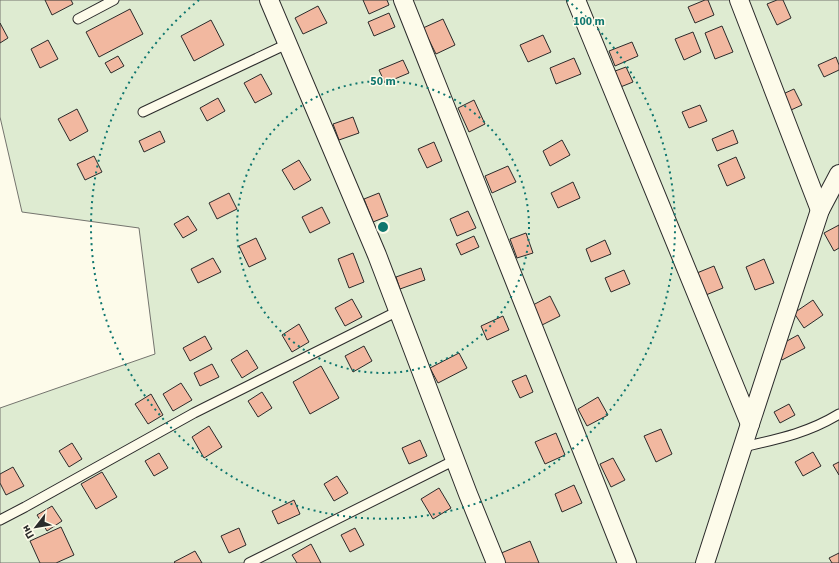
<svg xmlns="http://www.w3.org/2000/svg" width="839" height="563" viewBox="0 0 839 563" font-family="'Source Sans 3',sans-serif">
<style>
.green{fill:#deebd1;stroke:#74746e}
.building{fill:#f2b8a0;stroke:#2b2b2b}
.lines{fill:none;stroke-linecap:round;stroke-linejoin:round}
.service-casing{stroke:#2b2b2b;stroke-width:11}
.minor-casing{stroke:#2b2b2b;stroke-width:20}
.service{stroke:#fdfbea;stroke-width:9}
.minor{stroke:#fdfbea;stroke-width:18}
.ring{fill:none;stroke:#0f766e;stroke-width:2;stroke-dasharray:2 4}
.centre{fill:#0f766e;stroke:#fdfbea;stroke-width:2}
.ring-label{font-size:12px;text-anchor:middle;font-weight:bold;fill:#0f766e;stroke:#fdfbea;stroke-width:3;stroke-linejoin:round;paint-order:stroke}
</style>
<rect width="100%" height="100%" fill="#fdfbea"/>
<path class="green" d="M0,0H839V563H0V408L155,354L139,228L22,212L0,117Z"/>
<g class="building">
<path d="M45,0H71L73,4L52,15Z"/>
<path d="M363,0H387L389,5L369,14Z"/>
<path d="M705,0H708L714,15L695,23L688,7Z"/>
<path d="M777,0H783L791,18L777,25L767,4Z"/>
<path d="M318,6L327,23L303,34L295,18Z"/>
<path d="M130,9L143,34L99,57L86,32Z"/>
<path d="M389,13L395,27L374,36L368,22Z"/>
<path d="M443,19L455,45L436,54L423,28Z"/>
<path d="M211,20L224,45L194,61L181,36Z"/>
<path d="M0,23L8,38L0,43Z"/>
<path d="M722,26L733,52L715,59L705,33Z"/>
<path d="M693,32L701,52L684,60L675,39Z"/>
<path d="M543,35L551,52L528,62L520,45Z"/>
<path d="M48,40L58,59L40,68L31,49Z"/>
<path d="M632,42L638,56L615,66L609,51Z"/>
<path d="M118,56L124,66L111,73L105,63Z"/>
<path d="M836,57L839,65V70L824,77L818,65Z"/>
<path d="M574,58L581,74L556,84L550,68Z"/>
<path d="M403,60L409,73L385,83L379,70Z"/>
<path d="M626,67L633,82L613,90L607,74Z"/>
<path d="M261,74L272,94L255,103L244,83Z"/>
<path d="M794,89L802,105L791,110L783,94Z"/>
<path d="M218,98L225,111L207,121L200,108Z"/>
<path d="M474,100L485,124L469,132L458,108Z"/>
<path d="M700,105L707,121L689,128L682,112Z"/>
<path d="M77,109L88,131L70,141L58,119Z"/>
<path d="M353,117L359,133L339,140L333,124Z"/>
<path d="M733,130L738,143L717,151L712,139Z"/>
<path d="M160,131L165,142L144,152L139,141Z"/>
<path d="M562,140L570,155L550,166L543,151Z"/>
<path d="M434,142L442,161L427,168L418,149Z"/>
<path d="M94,156L102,172L85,180L77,164Z"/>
<path d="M736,157L745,178L727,186L718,165Z"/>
<path d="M299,160L311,180L294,190L282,170Z"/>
<path d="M508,166L516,182L492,193L485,176Z"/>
<path d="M573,182L580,198L558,208L551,193Z"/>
<path d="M229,193L237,209L217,219L209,203Z"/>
<path d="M379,193L388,216L373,222L364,199Z"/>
<path d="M322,207L330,223L310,233L302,217Z"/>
<path d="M468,211L476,228L457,236L450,219Z"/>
<path d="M188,216L197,230L183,238L174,224Z"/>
<path d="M839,225V248L834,251L824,233Z"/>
<path d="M526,233L533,253L517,258L510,239Z"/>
<path d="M474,236L479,247L461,255L456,244Z"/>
<path d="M256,238L266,259L249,267L239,246Z"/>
<path d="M605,240L611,254L591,262L586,249Z"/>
<path d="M353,253L364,282L349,288L338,259Z"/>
<path d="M213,258L221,272L198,283L191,269Z"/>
<path d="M764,259L774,283L755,290L746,267Z"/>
<path d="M714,266L723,288L701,297L692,275Z"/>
<path d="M421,268L425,280L400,289L396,277Z"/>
<path d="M624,270L630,284L611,292L605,278Z"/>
<path d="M550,296L560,316L542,325L533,305Z"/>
<path d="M352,299L362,317L345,326L335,308Z"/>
<path d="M813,300L823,315L804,328L794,313Z"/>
<path d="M503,316L509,330L487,340L481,326Z"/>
<path d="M299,324L309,342L292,352L282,335Z"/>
<path d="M798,335L805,348L782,360L776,347Z"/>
<path d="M205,336L212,349L190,361L183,348Z"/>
<path d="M364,346L372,361L353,372L345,356Z"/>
<path d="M247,350L258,368L242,378L231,360Z"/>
<path d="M459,353L467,368L438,383L430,368Z"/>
<path d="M212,364L219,377L200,386L194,373Z"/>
<path d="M321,366L339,398L310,414L293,382Z"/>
<path d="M526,375L533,392L520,398L512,381Z"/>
<path d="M181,383L192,400L173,411L163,394Z"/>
<path d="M262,392L272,408L258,417L248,401Z"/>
<path d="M151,394L163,415L148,424L135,404Z"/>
<path d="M598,397L608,415L587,426L578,409Z"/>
<path d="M789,404L795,415L780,423L774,412Z"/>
<path d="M209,426L222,447L204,458L192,437Z"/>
<path d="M661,429L672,454L656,462L644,436Z"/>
<path d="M556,433L565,455L545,464L535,442Z"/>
<path d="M420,440L427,456L409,464L402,448Z"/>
<path d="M72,443L82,459L69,467L59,451Z"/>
<path d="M813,452L821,466L803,476L795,462Z"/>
<path d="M159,453L168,468L154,476L145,461Z"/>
<path d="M613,458L625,480L611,487L600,464Z"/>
<path d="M839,462V475L833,465Z"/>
<path d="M13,467L24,486L6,495L0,483V474Z"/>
<path d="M102,472L117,497L96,509L81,484Z"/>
<path d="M337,476L348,493L334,501L324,484Z"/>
<path d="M574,485L582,503L562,512L555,494Z"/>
<path d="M439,488L451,508L433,519L421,499Z"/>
<path d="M294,500L300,514L278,524L272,511Z"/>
<path d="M52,506L62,521L47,531L37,515Z"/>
<path d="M61,527L74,555L56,563H40L30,541Z"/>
<path d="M239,528L246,545L229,553L221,536Z"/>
<path d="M355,528L364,545L350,552L341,535Z"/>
<path d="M530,541L539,563H502L499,554Z"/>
<path d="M311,544L321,563H297L292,555Z"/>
<path d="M195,551L202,563H175L174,562Z"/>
<path d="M839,553V563H832L829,558Z"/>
</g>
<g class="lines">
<g class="service-casing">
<g id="service">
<path d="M78,19L114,0"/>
<path d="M143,112L287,44"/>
<path d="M743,447C778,439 808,433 839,414"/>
<path d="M0,520L25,507L194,413L398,311"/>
<path d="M249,563L455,460"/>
</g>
</g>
<g class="minor-casing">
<g id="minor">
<path d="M269,0L377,255L468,494L496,563"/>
<path d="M403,0L627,563"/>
<path d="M576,0L750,424"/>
<path d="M739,0L820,210"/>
<path d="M705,563L750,424L820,210L839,174"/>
</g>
</g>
<use href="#service" class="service"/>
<use href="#minor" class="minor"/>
</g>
<g class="ring">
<circle cx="383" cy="227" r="146"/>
<path d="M567 0A292 292 0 1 1 199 0"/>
</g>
<circle cx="383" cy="227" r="6" class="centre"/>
<g class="ring-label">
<text x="589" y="25">100 m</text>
<text x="383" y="85">50 m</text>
</g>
<g transform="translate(36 527) rotate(239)" stroke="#fdfbea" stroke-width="3" paint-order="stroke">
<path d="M0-3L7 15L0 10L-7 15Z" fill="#2b2b2b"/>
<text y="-6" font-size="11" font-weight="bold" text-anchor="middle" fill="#2b2b2b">Пн</text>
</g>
</svg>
